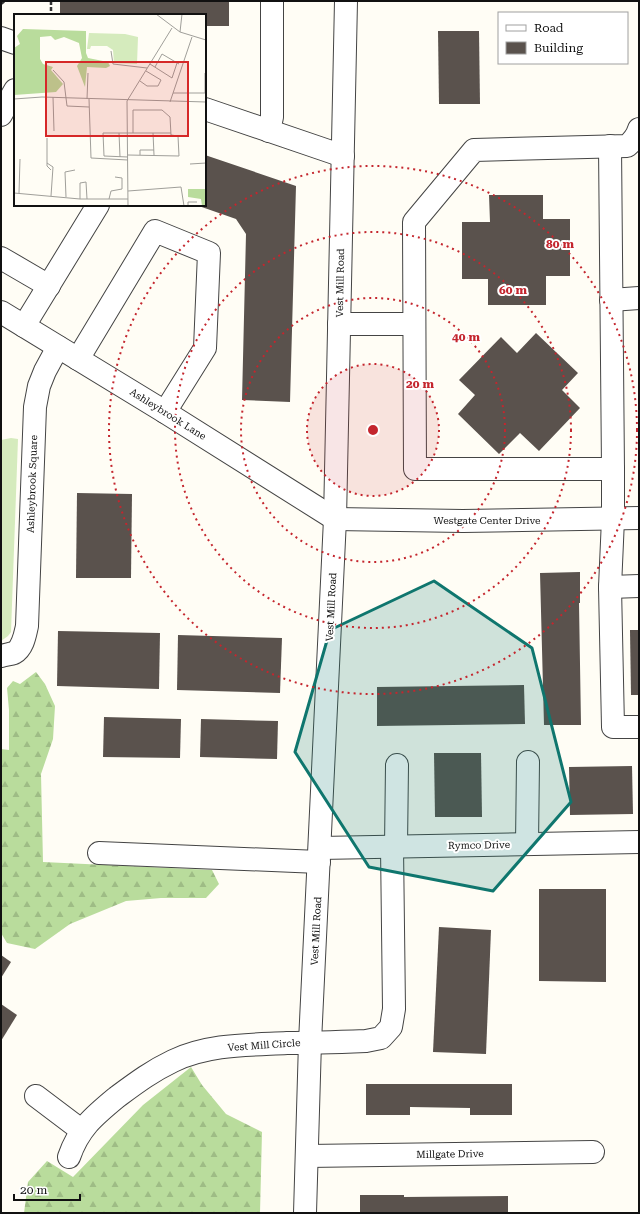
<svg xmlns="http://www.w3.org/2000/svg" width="640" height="1214" viewBox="0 0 640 1214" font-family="'Roboto Serif',serif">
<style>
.grass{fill:#d5ebbd}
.forest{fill:url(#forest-firs)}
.building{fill:#5a524d}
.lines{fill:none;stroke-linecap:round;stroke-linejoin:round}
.minor-casing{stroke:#444;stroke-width:24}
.path{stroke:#333;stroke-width:2.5;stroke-dasharray:4 2;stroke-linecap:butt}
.minor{stroke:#fff;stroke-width:22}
.marked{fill:#0f766e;fill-opacity:0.2;stroke:#0f766e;stroke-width:3;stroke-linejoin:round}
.ring{fill:none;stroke:#c4262e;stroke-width:2;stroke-dasharray:2 4}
.labels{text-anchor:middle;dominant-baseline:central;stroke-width:4;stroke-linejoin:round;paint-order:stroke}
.street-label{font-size:10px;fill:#111;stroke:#fff}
.inset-road{fill:none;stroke:#a09f9a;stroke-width:1}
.view{fill:#d62828;fill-opacity:0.15;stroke:#d62828;stroke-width:2}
.inset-edge{fill:none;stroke:#111;stroke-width:2}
.centre{fill:#c4262e;stroke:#fff;stroke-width:2}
.ring-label{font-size:12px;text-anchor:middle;font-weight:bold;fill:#c4262e;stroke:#fff;stroke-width:4;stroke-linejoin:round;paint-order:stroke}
</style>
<defs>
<pattern id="forest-firs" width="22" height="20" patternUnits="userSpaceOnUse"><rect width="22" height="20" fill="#b9dc9c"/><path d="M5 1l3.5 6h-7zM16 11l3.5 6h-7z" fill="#9ebc85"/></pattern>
</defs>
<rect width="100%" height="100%" fill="#fffdf5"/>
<path class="grass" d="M11,438L18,439L11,632L8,636L1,641V440Z"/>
<g class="forest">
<path d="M36,672L45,684L55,706L53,739L41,774L43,862L212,870L219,884L206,898H161L126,901L70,924L35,949L7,943L1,933V749L9,750V710L7,688L13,681L20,684Z"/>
<path d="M191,1067L202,1085L226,1114L262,1132L260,1213H24L28,1182L47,1161L73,1177L143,1105Z"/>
</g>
<g class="building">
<path d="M60,1H229V26H205V15H60Z"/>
<path d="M438,31H479L480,104H439Z"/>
<path d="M205,155L296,186L290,402L242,400L246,234L236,219L196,205H205Z"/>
<path d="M489,195H543V219H570V276H546V305H488V279H462V222H490Z"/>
<path d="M536,333L578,373L562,390L580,408L539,451L520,433L499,454L458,414L475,395L459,380L501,337L517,353Z"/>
<path d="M77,493L132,494L131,578H76Z"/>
<path d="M580,572V603H579L581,725H544L540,573Z"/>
<path d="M630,630H639V695H631Z"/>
<path d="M58,631L160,633L159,689L57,686Z"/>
<path d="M178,635L282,638L280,693L177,690Z"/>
<path d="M524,685L525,724L377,726V687Z"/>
<path d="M104,717L181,719L180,758L103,757Z"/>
<path d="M201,719L278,721L277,759L200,757Z"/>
<path d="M434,753H481L482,817H435Z"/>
<path d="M632,766L633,814L570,815L569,767Z"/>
<path d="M539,889H606V982L539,981Z"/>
<path d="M439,927L491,930L486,1054L433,1052Z"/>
<path d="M1,955L11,962L1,978Z"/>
<path d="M1,1004L17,1015L1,1041Z"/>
<path d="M366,1084H512V1115H470V1108L410,1107V1115H366Z"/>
<path d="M360,1195H404V1197L508,1196V1213H360Z"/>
</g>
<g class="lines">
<g class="minor-casing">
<g id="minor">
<path d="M1,38L15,43"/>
<path d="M205,109L343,156"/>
<path d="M1,115L15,90"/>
<path d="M639,129C637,136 633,141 627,146L474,150L414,222L415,469H613V519L610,587L613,727H639"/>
<path d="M269,131L272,117V1"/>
<path d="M610,146L613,469"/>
<path d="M1,258L49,286"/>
<path d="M611,300L639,298"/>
<path d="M1,312L165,412L335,519"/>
<path d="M339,324H414"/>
<path d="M24,326L98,205"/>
<path d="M78,359L155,231L209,253L205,348L165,412"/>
<path d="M335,519L463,521L639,518"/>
<path d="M610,587L639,586"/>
<path d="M1,656C5,655 10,654 14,653C23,648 25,635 27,626L35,407L39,386L45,371L58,347"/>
<path d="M527,844L528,762"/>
<path d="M396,847L397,765"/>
<path d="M320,848L639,842"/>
<path d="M99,853L319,862"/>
<path d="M36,1096L81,1130"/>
<path d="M307,1156L593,1152"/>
<path d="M69,1157C79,1128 94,1116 117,1097C136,1083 152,1071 173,1061C208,1044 249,1045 287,1043C313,1043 340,1042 366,1041L381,1038L391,1027L394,1009L392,847"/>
<path d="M305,1213L310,1042L335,519L346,1"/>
</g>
</g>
<g class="path">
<path d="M51,1V15"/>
<path d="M1,4L5,1"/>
</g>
<use href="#minor" class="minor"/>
</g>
<path class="marked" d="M434,581L532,648L571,802L493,891L369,867L295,752L330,630Z"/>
<circle cx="373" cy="430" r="66" fill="#c4262e" fill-opacity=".12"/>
<g class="ring">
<circle cx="373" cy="430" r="66"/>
<circle cx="373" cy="430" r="132"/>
<circle cx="373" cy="430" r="198"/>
<circle cx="373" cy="430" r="264"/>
</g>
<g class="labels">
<g class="street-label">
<text transform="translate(340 283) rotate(-89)">Vest Mill Road</text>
<text transform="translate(168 414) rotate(32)">Ashleybrook Lane</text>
<text transform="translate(32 484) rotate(-88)">Ashleybrook Square</text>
<text x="487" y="520">Westgate Center Drive</text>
<text transform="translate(331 607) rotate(-87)">Vest Mill Road</text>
<text transform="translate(479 845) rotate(-1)">Rymco Drive</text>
<text transform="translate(316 931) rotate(-87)">Vest Mill Road</text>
<text transform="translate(264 1045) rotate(-4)">Vest Mill Circle</text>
<text transform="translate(450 1154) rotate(-1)">Millgate Drive</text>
</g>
</g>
<g transform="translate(14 14)">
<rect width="192" height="192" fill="#fffdf5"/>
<path d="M75,19L111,20L124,23L123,50L100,49L99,36L93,32H77L76,35H73Z" fill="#d5ebbd"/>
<path d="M9,15L72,17V39L74,44L94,48L96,52L92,54L73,53L71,73L63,52L68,44L65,29L50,23L41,26L37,22L26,23V45L29,50L39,53L37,56L49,70L42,78L0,81V34L6,30L3,22ZM174,175H192V192H188L187,185L174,183Z" fill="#b9dc9c"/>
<path class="inset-road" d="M142,0L166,18L192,26M166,18L168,0M97,37L99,50L133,54M136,50L158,64L163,49M141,53L148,40L165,50M39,56L50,68L53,92L75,93M126,67L133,72H144L147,66L132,57M159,79H191V59M39,83L40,117M0,85L28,83L192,88M73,85L74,59M75,85L77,144L114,146M113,87L114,192M113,87L158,14M156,88L178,23M105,119L106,143M119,119H157M139,119L140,141M33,124V152L37,156M114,141L165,142L164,122L157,121L156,103L148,96H119V119H89L90,142L114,143M126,141V136H140M33,149L39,153L37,182M176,150L192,149M114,177L167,173L170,192M0,179L66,185H114M5,179L6,145M52,183L51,158L61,156M66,185V169L72,168L73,185M95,185L97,177L108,175V164L101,163M174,192V188H183"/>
<path class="view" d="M32,48H174V122H32Z"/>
<rect width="192" height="192" class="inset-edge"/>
</g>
<circle cx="373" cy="430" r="6" class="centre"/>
<g class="ring-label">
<text x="560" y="248">80 m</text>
<text x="513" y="294">60 m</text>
<text x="466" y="341">40 m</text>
<text x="420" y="388">20 m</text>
</g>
<rect width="640" height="1214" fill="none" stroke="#111111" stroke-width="4"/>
<rect x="498" y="12" width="130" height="52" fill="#ffffff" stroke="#a0a0a0"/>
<rect x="506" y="25" width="20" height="6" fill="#ffffff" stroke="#a0a0a0"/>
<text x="534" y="32" font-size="12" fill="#111111">Road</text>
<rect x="506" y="42" width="20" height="12" fill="#5a524d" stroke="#a0a0a0"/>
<text x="534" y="52" font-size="12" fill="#111111">Building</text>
<path d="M14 1194v6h66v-6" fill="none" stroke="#111111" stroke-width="2"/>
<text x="20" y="1194" font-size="12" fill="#111111" stroke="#ffffff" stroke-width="3" paint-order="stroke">20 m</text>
</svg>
